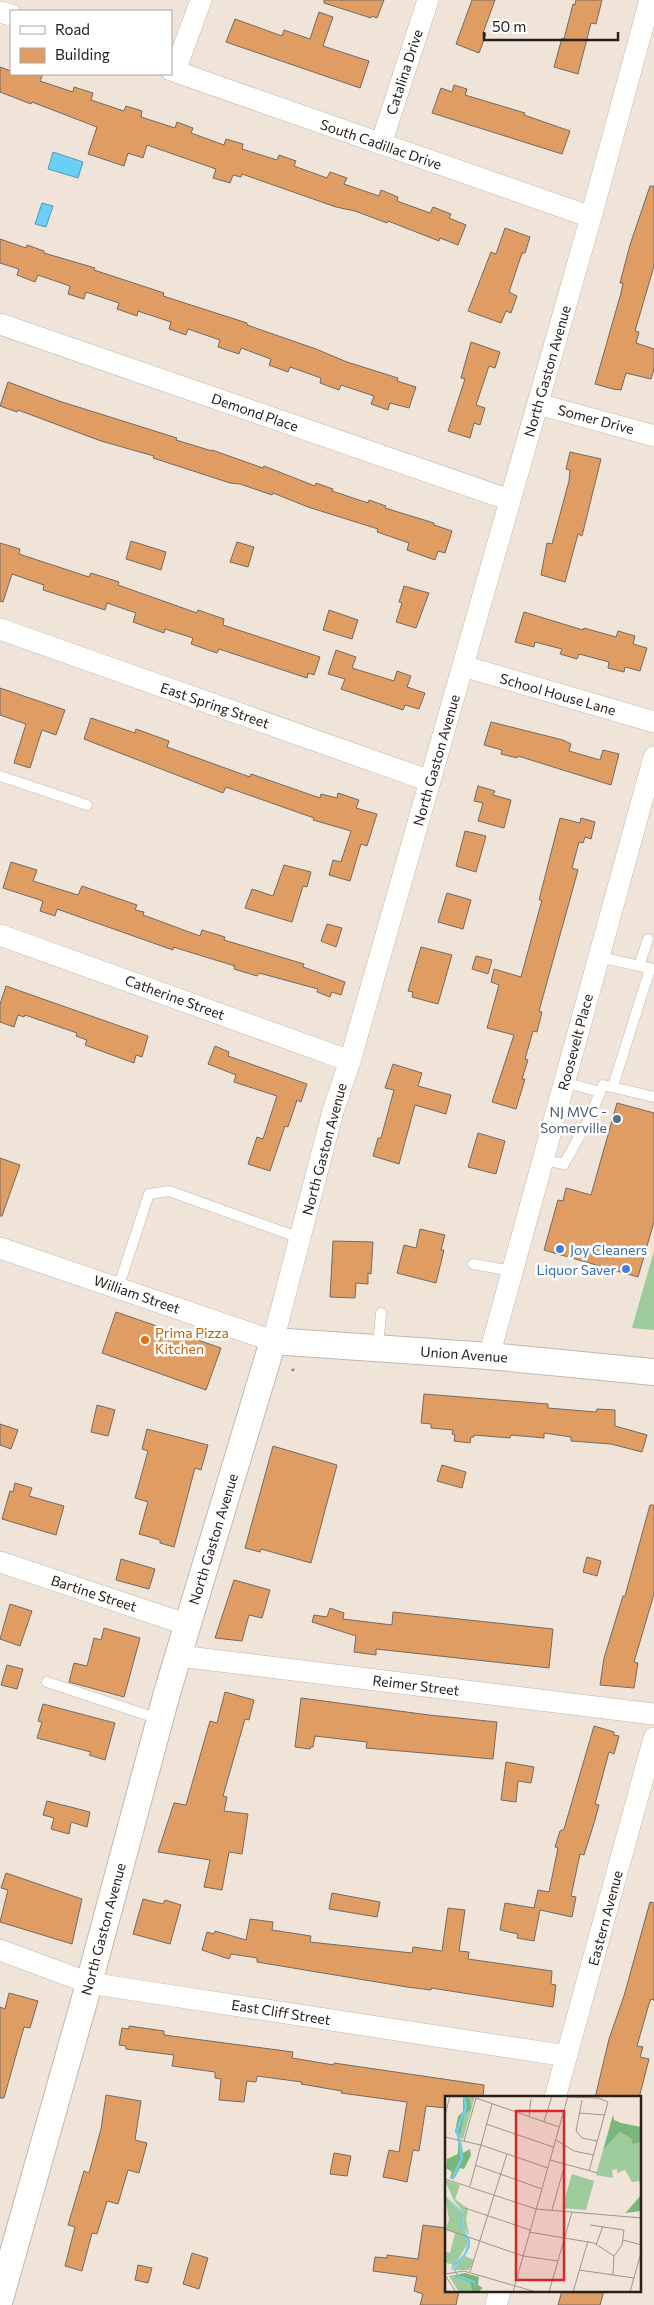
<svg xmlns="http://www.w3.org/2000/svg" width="654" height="2305" viewBox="0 0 654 2305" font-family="Commissioner,sans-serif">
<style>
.green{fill:#9dcb9b}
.water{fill:#6bcef6;stroke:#569ab5}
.building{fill:#df9d64;stroke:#756a61}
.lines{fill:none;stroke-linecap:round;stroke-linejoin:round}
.service-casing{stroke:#c3b7ad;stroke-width:11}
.minor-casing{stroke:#c3b7ad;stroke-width:22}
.tertiary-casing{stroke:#c3b7ad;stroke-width:28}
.path{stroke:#938a82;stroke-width:3;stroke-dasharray:2.5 4;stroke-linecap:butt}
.service{stroke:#fff;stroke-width:10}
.minor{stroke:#fff;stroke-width:21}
.tertiary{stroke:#fff;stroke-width:26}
.service-dot{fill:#5c6f8a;stroke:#fff;stroke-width:2}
.shop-dot{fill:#3f7fe0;stroke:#fff;stroke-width:2}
.food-dot{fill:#e8710a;stroke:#fff;stroke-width:2}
.labels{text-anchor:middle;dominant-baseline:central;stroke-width:5;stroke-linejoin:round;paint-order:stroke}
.street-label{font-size:14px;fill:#26211d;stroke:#fff}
.service-label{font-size:14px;fill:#4e5e75;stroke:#fff;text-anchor:end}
.shop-label{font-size:14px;fill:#366cbe;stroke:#fff;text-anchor:start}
.food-label{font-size:14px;fill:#c56008;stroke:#fff;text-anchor:start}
.inset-river{fill:none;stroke:#6bcef6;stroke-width:2.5}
.inset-road{fill:none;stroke:#9f958d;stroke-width:1}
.view{fill:#d62828;fill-opacity:0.15;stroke:#d62828;stroke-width:2.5}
.inset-edge{fill:none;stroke:#26211d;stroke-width:2.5}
</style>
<rect width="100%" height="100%" fill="#f0e3d8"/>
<path class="green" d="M654,1251V1330L632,1328Z"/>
<g class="water">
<path d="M53,152L83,162L78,178L48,169Z"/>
<path d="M42,203L53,206L46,227L35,224Z"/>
</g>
<g class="building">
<path d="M324,0H384L377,18L372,16L371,18L324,3Z"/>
<path d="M472,0H495L483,33L486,34L479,53L456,44Z"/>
<path d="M576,0H602L596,24L591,23L578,74L554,67L562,38L564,39L573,4L575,5Z"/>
<path d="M319,12L333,17L323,46L369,61L360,88L226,42L235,19L282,36L284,30L310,39Z"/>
<path d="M0,67L11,71V74H43L40,81L73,92L74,87L93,93L91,100L124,111L126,106L142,111L141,117L175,128L177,122L193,128L191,133L224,145L226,139L243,144L242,149L277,160L279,155L296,161L294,166L327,178L330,172L347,178L344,184L379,196L381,190L398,197L397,201L430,213L433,207L451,214L449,218L466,225L458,245L440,238L439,241L388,221L387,223L355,211L336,207L242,174L241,177L233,175L230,183L213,178L216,169L147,145L143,158L128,153L124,166L88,154L97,127L32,102L31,104L0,92Z"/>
<path d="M454,85L467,89L465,95L525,113L524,115L570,131L562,154L432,113L441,88L452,92Z"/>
<path d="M650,186H654V266L635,331L639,332L636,343L654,349V369L651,379L626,373L621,390L613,389L595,384L621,293L623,283H620L630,245Z"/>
<path d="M505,228L530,237L525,253H522L509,292L517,296L511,313L506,311L501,323L468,311L491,252L496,254Z"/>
<path d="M0,239L26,248L27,245L44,251V253L95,268L94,270L164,293L163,296L247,323V325L316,349L347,362L398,378L397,381L416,387L409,408L390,403L388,410L371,404L374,396L341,385L339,390L320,383L321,378L290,367L288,372L269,365L271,359L241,348L239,354L218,347L220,340L188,329L186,335L169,329L171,322L138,311L137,316L117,309L119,303L86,292L84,299L68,294L70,286L38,275L35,282L17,275L19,269L0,263Z"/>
<path d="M471,342L500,352L495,368L489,366L476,405L485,408L480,425L474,423L470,438L448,431L465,379L461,378Z"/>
<path d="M8,382L59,401L177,438L176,440L212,451V450L263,468L264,466L315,486L316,483L333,489L332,491L368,503L369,500L386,506L385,508L434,523V525L452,531L445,553L438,551L435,560L407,550L409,543L377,532L378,529L308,507L273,493L272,495L240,484L230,483L153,458L154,456L101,441L18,410L17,412L0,406Z"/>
<path d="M570,452L601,459L582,536L578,534L565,582L541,575L547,543L552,544L569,481L570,470L566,469Z"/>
<path d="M131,541L166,552L161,570L126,559Z"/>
<path d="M237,542L254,547L248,567L230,562Z"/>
<path d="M0,543L20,549L19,554L89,577L91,573L119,582L118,585L197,613L198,610L224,619L223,625L320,657L314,675L308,673L307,678L219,649L217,653L191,644L193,638L165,629L164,633L133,622L136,613L107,603L105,610L59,595L43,590L44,585L12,574L3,602L0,601Z"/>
<path d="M404,586L429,593L416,628L396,622L402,603L399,602Z"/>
<path d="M329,610L358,620L352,639L323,630Z"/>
<path d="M524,612L583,630L584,628L616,637L618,631L635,636L633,644L647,648L640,671L625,667L624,672L608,668L609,662L579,654L577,659L560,654L562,649L535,642L534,647L515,642Z"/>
<path d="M336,650L356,657L352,668L394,681L397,671L411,676L407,687L425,693L419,709L405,705L403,710L341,689L345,679L328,674Z"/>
<path d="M0,688L65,710L56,735L42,730L30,768L14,763L26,724L0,715Z"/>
<path d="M91,718L135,733L136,729L169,741L167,747L250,777L251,774L320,798L321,794L337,798L338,793L359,800L356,808L377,814L367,846L361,844L350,881L329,875L333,860L341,862L351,831L313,820L314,818L226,787L223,793L84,739Z"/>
<path d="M491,722L563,740L571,744L569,751L600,760L603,750L619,754L611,785L518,756L517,758L501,754L502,750L484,745Z"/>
<path d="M478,786L495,791L493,795L511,800L504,828L478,821L483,803L474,801Z"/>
<path d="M560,818L580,823L581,818L595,822L591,839L585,837L583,843L579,842L572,868L578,870L539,1011L542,1012L537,1032L533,1031L525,1059L528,1060L522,1079H525L516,1109L492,1102L514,1035L487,1028L499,985L491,982L494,969L521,977L542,900H539Z"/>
<path d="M465,831L486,836L476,872L456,866Z"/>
<path d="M11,862L37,870L33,881L78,895L82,886L137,905L135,910L144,912L143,915L200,936L202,930L225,937L224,940L304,964L303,967L345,982L341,995L332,992L330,997L317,992L318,989L259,973L257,976L234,969L235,966L173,947V950L57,909L55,916L40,911L43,901L3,888Z"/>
<path d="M284,865L311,872L307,887L303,886L292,922L245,908L252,889L273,896Z"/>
<path d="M447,893L471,900L463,929L438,922Z"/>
<path d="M327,924L342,928L336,947L321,941Z"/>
<path d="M421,947L452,955L438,1004L412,997L413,992L408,991Z"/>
<path d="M476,956L492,960L488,974L472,969Z"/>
<path d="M6,986L148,1036L142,1057L136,1055L134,1063L85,1045L87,1040L76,1036L77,1033L25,1015L24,1017L18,1015L14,1027L0,1022V1004Z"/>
<path d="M215,1046L229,1052L228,1056L307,1084L301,1102L297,1100L288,1127L285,1126L270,1171L248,1164L257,1137L263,1139L277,1096L234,1082L236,1075L208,1064Z"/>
<path d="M393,1064L422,1073L418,1086L451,1095L446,1114L415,1105L399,1164L373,1156L378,1138H381L394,1090L385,1088Z"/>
<path d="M617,1103L654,1113V1222L638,1277L544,1250L558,1200L563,1201L566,1188L591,1195Z"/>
<path d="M478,1133L505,1141L496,1174L468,1167Z"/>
<path d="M0,1158L20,1165L2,1216H0Z"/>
<path d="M420,1229L445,1235L441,1250H444L436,1283L397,1273L404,1245L416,1248Z"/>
<path d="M333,1241L373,1242L371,1274L368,1273V1284L356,1283L355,1298L330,1297Z"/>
<path d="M116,1312L221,1348L206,1390L102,1353Z"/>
<path d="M424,1394L548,1404V1408L596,1412L597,1409L615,1410V1426L647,1435L642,1452L611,1444L571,1441V1437L544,1433V1438L511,1435L510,1438L474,1435V1437H471L470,1443L454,1441L455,1435L452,1434L453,1430L431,1428V1424L421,1423Z"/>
<path d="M97,1405L115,1410L108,1436L91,1432Z"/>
<path d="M0,1424L18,1430L11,1449L0,1445Z"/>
<path d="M147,1429L208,1445L201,1470L195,1468L174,1547L160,1543V1540L139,1534L148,1502L135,1498L148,1451L142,1449Z"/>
<path d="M273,1446L337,1465L311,1563L261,1549L260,1552L245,1548Z"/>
<path d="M442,1465L466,1472L462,1488L437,1481Z"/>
<path d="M15,1483L32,1488L29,1496L64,1506L56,1535L2,1519L10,1491L13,1492Z"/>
<path d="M650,1505H654V1594L634,1662L638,1663L634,1688L600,1685L604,1658L623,1596H625Z"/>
<path d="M587,1557L601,1561L597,1576L583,1572Z"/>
<path d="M121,1559L155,1569L149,1589L116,1580Z"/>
<path d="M234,1580L270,1590L262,1618L249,1615L242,1641L215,1638Z"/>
<path d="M10,1604L32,1611L20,1646L0,1639Z"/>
<path d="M330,1608L344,1613L343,1619L392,1625L393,1612L553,1629L549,1668L376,1649V1655L354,1652L356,1636L312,1622L314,1615L327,1617Z"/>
<path d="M104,1628L140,1638L124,1697L69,1682L74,1663L87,1666L94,1638L101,1640Z"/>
<path d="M7,1665L23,1669L17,1689L1,1685Z"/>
<path d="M225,1692L254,1700L249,1720L245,1719L223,1796L227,1797L224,1811L248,1814L242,1854L229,1852L222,1890L204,1887L210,1860L158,1852L174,1803L186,1805L210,1721L217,1723Z"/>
<path d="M301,1698L429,1715L497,1722L493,1759L366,1748L367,1742L315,1736L313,1747H310V1749L295,1747Z"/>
<path d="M43,1704L115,1723L105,1760L89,1755L91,1752L37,1738L42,1722L38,1721Z"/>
<path d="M594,1726L614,1732V1735L619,1736L614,1754L609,1752L595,1804L599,1805L594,1823L584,1855L580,1854L571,1896L576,1897L572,1917L540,1910L534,1941L517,1938L518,1934L500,1930L505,1903L534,1908L538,1890L549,1892L558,1848L555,1847L560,1831L564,1829Z"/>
<path d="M506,1762L534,1767L531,1783L518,1781L516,1802L501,1800Z"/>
<path d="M47,1801L90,1812L87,1827L71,1822L69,1834L51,1829L54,1818L43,1815Z"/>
<path d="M6,1873L82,1899L72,1944L0,1922L8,1890L1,1888Z"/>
<path d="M332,1893L380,1902L377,1917L329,1909Z"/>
<path d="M143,1899L163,1904L165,1900L181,1905L170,1944L133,1934Z"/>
<path d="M650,1902L654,1903V2000L651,1999L649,2004L637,2046L643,2047L640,2057L649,2059L639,2098H595L609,2039L624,1996Z"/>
<path d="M448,1908L465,1910L459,1951L469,1952L468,1959L552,1971L551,1984L556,1985L553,2007L431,1988V1990L407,1987L257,1962V1958L231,1954L229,1959L202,1950L207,1932L214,1934L215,1931L246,1940L250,1919L273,1922L272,1930L311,1936L310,1942L412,1953L413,1947L442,1951Z"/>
<path d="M9,1993L38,2001L30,2028L24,2027L4,2098H0V2007L5,2009Z"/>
<path d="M129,2026L164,2031V2035L293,2052L292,2058L334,2065V2063L484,2085L483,2098H446V2108L426,2106L419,2151L413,2150L407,2182L394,2179L383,2177L389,2150L399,2152L407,2102L341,2093L342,2091L301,2084L302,2082L257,2076L256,2082L247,2081L244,2102L219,2100L221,2079L215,2078V2072L172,2066L174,2055L126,2049V2046L119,2045L122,2028L129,2029Z"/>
<path d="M106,2095L141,2101L135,2140L147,2143L139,2173L128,2170L118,2204L107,2201L97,2234L92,2233L82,2271L65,2266L75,2227L68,2225L84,2171L89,2173L101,2129Z"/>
<path d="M334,2153L351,2156L347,2176L330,2174Z"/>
<path d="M423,2225L446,2228V2291H459L456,2305H420L423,2294L414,2291L417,2277L373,2271L375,2257L387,2258V2255L418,2259Z"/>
<path d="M192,2253L208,2258L199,2289L183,2284Z"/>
<path d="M138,2265L152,2268L148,2283L135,2280Z"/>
<path d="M562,2291H604L600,2305H558Z"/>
</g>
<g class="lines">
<g class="service-casing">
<g id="service">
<path d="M0,776L87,805"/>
<path d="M599,957L654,969"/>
<path d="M639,966L648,939"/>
<path d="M564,1082L600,1092"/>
<path d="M613,1086L650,969"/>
<path d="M543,1160L564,1164L589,1119L603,1085L654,1097"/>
<path d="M473,1264L512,1271"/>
<path d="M118,1288L149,1194L169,1191L300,1238"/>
<path d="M378,1347L381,1313"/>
<path d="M47,1682L159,1719"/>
</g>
</g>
<g class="minor-casing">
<g id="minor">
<path d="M0,12L11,15"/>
<path d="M171,70L591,217"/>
<path d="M175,71L201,0"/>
<path d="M381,144L428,0"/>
<path d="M0,324L510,500"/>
<path d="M538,404L654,436"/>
<path d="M0,629L430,781"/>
<path d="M463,666L654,722"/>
<path d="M0,935L350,1061"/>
<path d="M0,1248L273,1341L333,1111L350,1061L591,217L650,0"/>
<path d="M489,1356L654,757"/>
<path d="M0,1562L188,1625"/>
<path d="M179,1656L654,1714"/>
<path d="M0,1950L89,1983L567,2056"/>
<path d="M555,2098L654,1738"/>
<path d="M496,2305L500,2291"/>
</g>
</g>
<g class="tertiary-casing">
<path id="tertiary" d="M0,2299L85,1998L167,1693L273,1341L489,1356L654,1372"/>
</g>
<path class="path" d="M292,1369L295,1372"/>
<use href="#service" class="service"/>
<use href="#minor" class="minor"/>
<use href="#tertiary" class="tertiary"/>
</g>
<circle class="service-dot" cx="617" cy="1119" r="5"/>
<g class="shop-dot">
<circle cx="560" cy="1249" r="5"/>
<circle cx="626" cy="1269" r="5"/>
</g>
<circle class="food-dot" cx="145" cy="1340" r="5"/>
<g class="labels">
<g class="street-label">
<text transform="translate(404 72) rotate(-72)">Catalina Drive</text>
<text transform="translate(381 144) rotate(19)">South Cadillac Drive</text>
<text transform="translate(547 371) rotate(-74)">North Gaston Avenue</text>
<text transform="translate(255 412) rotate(19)">Demond Place</text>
<text transform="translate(596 419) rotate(15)">Somer Drive</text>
<text transform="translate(558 694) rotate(16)">School House Lane</text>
<text transform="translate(215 705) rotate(19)">East Spring Street</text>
<text transform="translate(436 760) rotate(-74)">North Gaston Avenue</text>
<text transform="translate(175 997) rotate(20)">Catherine Street</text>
<text transform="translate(575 1042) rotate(-75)">Roosevelt Place</text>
<text transform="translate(324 1149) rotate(-75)">North Gaston Avenue</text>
<text transform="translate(137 1294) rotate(19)">William Street</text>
<text transform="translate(464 1354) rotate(4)">Union Avenue</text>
<text transform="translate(213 1539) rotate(-73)">North Gaston Avenue</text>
<text transform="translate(94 1593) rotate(18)">Bartine Street</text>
<text transform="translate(416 1685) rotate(7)">Reimer Street</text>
<text transform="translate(605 1918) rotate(-75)">Eastern Avenue</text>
<text transform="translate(103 1929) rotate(-75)">North Gaston Avenue</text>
<text transform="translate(281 2012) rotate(9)">East Cliff Street</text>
</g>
<g class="service-label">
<text x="607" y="1111">NJ MVC -<tspan x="607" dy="16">Somerville</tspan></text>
</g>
<g class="shop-label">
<text x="570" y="1249">Joy Cleaners</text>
<text x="616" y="1269" text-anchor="end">Liquor Saver</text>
</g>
<g class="food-label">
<text x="155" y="1332">Prima Pizza<tspan x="155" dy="16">Kitchen</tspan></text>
</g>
</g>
<g transform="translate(445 2096)">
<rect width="196" height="196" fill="#f0e3d8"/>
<path d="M20,0H30L18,43L14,42ZM175,36L187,43L188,47L196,46V89L194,85L187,86L180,74L172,77V73L167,74L168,82L151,79L158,54ZM127,78L149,85L141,114L117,112ZM0,84L15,89L10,103L23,113L21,123L24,139L18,132L19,117L8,103ZM0,100L18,118L17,131L23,147L6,175L7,168L0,167V156L5,157L10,137L1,134L4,123ZM20,160L29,164L24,174H10V170ZM19,177L33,181L29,196H14L4,180Z" fill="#9dcb9b"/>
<path d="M18,0L25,4L26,14L20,17L14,42L10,36L13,20L18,16ZM168,19L169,24L176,27L196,31V46L187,48V43L175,36L158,54ZM13,45L16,46L18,57L25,53L26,59L19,73L15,72L9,83L5,82L7,76L1,72L2,63L13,58ZM196,99V115L180,117L183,114ZM20,177L34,181L33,189L38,192L34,195L39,196H28L25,186L9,180Z" fill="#79b678"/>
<path d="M0,99L19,117L18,132L25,144V151L20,160L9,171L13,179L30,185L31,196L29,187L13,181L8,173L9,168L19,158L23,147L16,129L18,118Z" fill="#6bcef6"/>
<path class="inset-river" d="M7,83L17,62L12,34L21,11L19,0"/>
<path class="inset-road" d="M123,1L153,2L163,6L144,75M137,4L131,35L137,42L152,45M134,17L160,19M0,19L5,0M84,20L86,3M99,25L107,0M41,28L108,51M0,41L36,49L103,72M111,44L129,55L149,59M19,45L31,2L114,31M105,64L153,77M30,69L97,93M0,83L91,113L197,122M25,90L47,8M20,112L85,134M107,114L120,68M145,129L179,134L177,149L169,160M0,133L78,160L113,165M84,136L149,147L169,160L168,179M178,144L197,149M151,149L158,130M134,174L189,182M25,176L62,58M0,178L19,175L91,196M0,179L11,196M68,196L123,0M104,196L127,116M128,196L143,145M185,196L197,153"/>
<path class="view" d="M71,15H119V184H71Z"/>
<rect width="196" height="196" class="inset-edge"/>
</g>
<rect x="10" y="10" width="162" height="65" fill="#ffffff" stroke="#a8a6a5"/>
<rect x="20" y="26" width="25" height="8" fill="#ffffff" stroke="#a8a6a5"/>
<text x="55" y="35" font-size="15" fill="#26211d">Road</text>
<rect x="20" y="48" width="25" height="15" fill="#df9d64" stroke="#a8a6a5"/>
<text x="55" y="60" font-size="15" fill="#26211d">Building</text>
<path d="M484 32v8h134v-8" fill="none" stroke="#26211d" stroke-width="2.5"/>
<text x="492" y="32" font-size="15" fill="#26211d" stroke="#ffffff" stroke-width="4" paint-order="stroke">50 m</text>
</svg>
